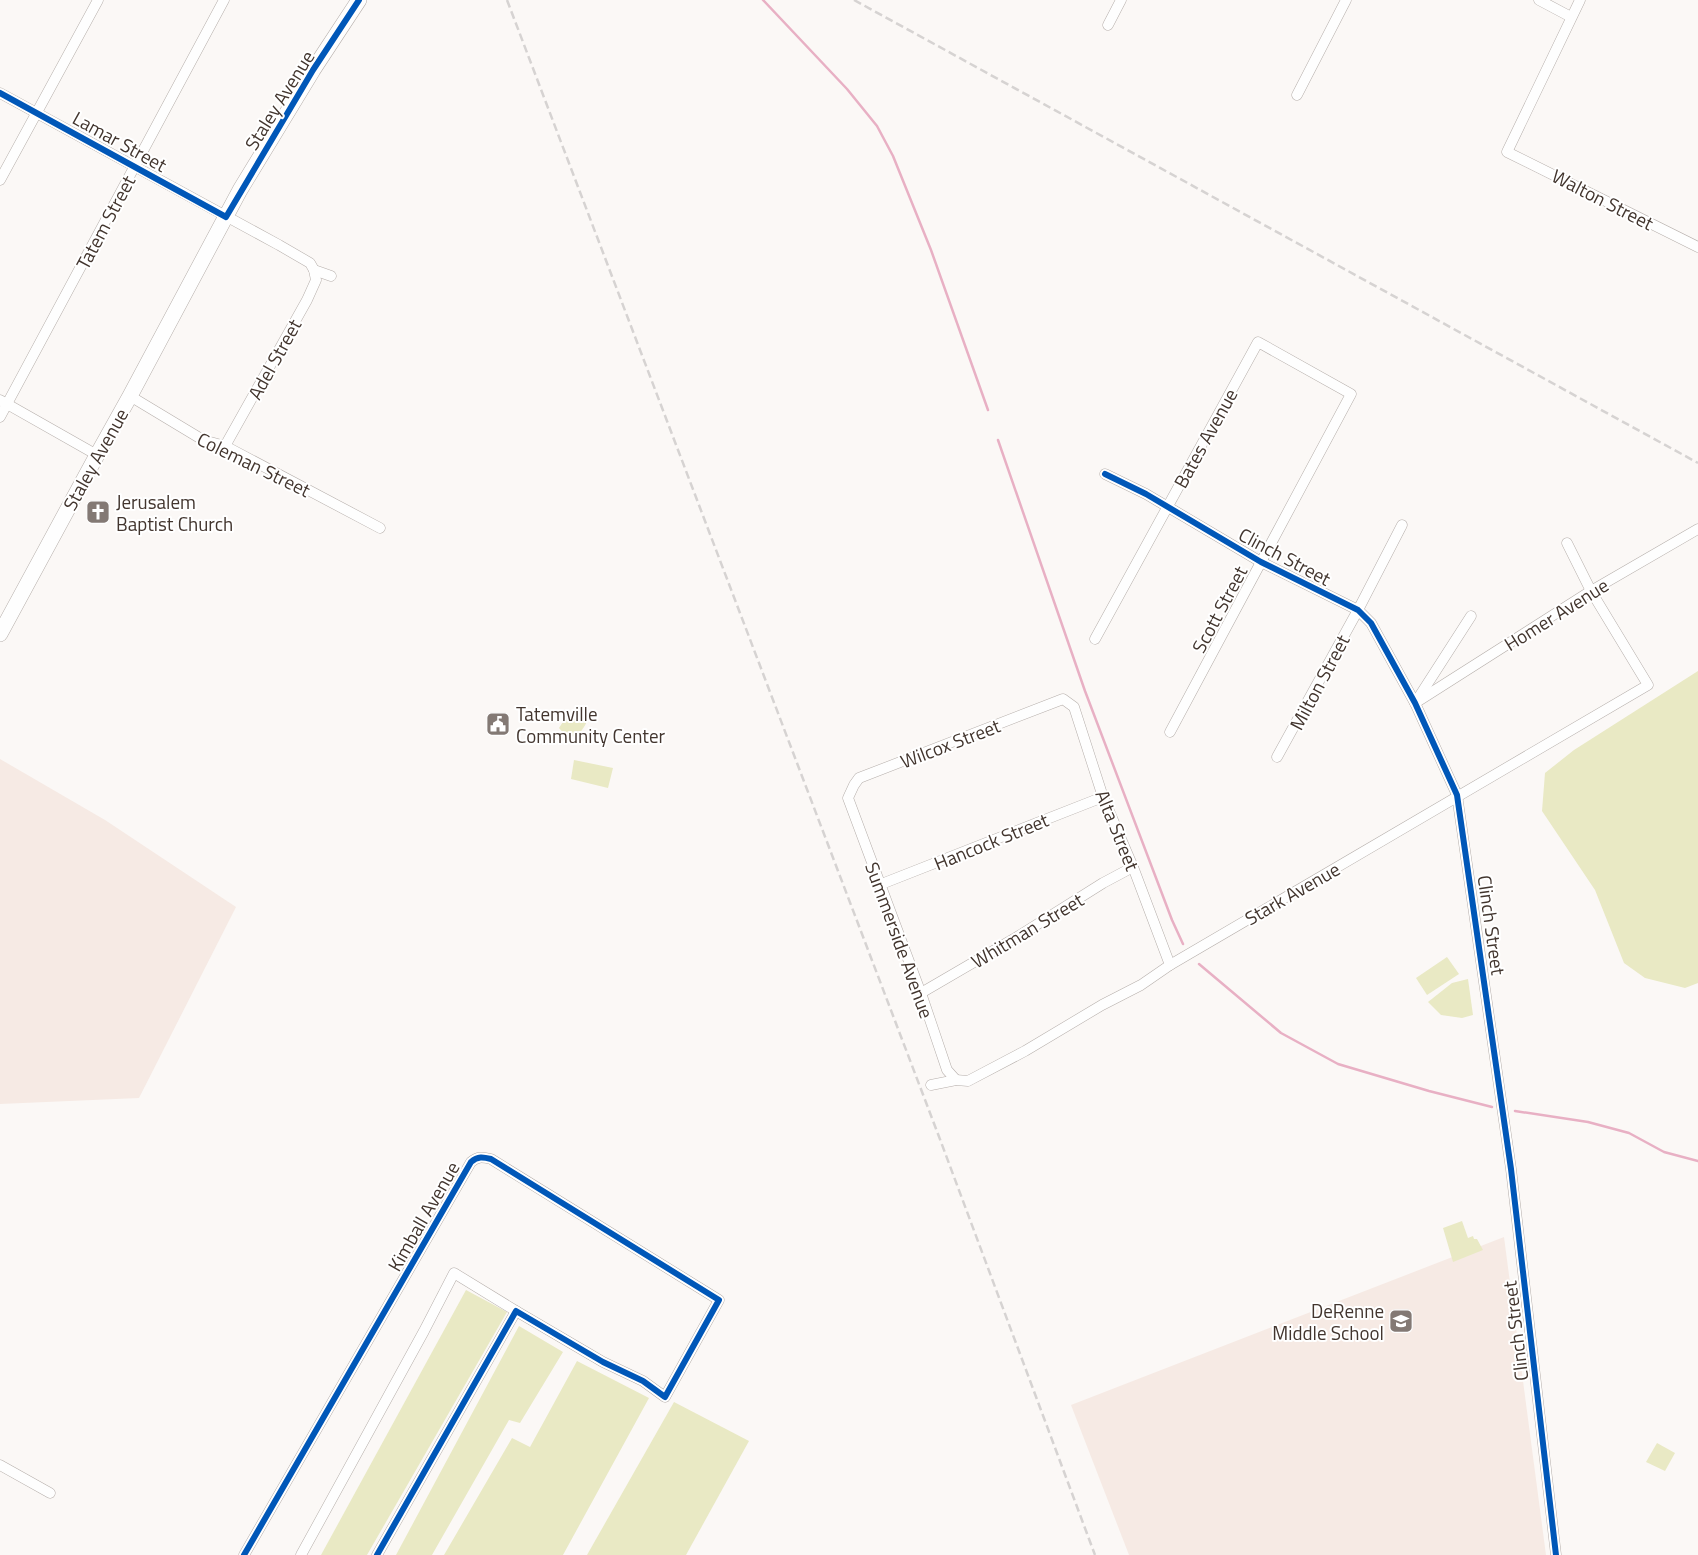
<svg xmlns="http://www.w3.org/2000/svg" width="1698" height="1555" viewBox="0 0 1698 1555" font-family="'Titillium Web',sans-serif">
<style>
.built{fill:#f6eae4}
.green{fill:#e9e9c4}
.lines{fill:none;stroke-linecap:round;stroke-linejoin:round}
.stream{stroke:#e8b0c4;stroke-width:2.5}
.street-casing{stroke:#b5aeaa;stroke-width:11}
.secondary-casing{stroke:#b5aeaa;stroke-width:16}
.street{stroke:#fefefe;stroke-width:10}
.secondary{stroke:#fefefe;stroke-width:15}
.rail{stroke:#d6d3d2;stroke-width:2.5;stroke-dasharray:8 4;stroke-linecap:butt}
.cycleway-casing{stroke:#fff;stroke-width:9}
.cycleway{stroke:#0057b8;stroke-width:6}
.labels{text-anchor:middle;dominant-baseline:central;stroke-width:4;stroke-linejoin:round;paint-order:stroke}
.street-label{font-size:19px;fill:#42352e;stroke:#fff}
.poi-label{font-size:19px;fill:#42352e;stroke:#fff;text-anchor:start}
</style>
<rect width="100%" height="100%" fill="#fbf8f6"/>
<g class="built">
<path d="M0,759L105,820L236,907L139,1098L0,1104Z"/>
<path d="M1504,1237L1546,1555H1129L1071,1405Z"/>
</g>
<g class="green">
<path d="M1698,671V983L1685,988L1645,978L1624,963L1595,890L1542,811L1545,773L1574,750Z"/>
<path d="M577,712L588,715C588,724 582,728 579,736L567,737L559,728L566,717Z"/>
<path d="M574,760L613,768L608,788L571,779Z"/>
<path d="M1447,957L1459,974L1427,995L1416,978Z"/>
<path d="M1468,979L1473,1015L1462,1018L1441,1015L1428,1002L1452,983Z"/>
<path d="M1462,1221L1468,1238L1473,1236L1474,1239H1477L1483,1250L1453,1262L1443,1228Z"/>
<path d="M466,1290L507,1312L367,1555H321Z"/>
<path d="M519,1326L563,1352L520,1423L509,1420L432,1555H396Z"/>
<path d="M577,1361L649,1398L563,1555H444L512,1438L530,1447Z"/>
<path d="M674,1402L749,1441L686,1555H587Z"/>
<path d="M1657,1443L1675,1453L1665,1471L1646,1462Z"/>
</g>
<g class="lines">
<g class="stream">
<path d="M763,0L847,89L877,126L893,156L931,250L988,410"/>
<path d="M998,440L1085,691L1172,920L1183,944"/>
<path d="M1199,964L1281,1033L1338,1064L1429,1091L1492,1107"/>
<path d="M1515,1111L1588,1122L1629,1133L1664,1152L1698,1161"/>
</g>
<g class="street-casing">
<g id="street">
<path d="M1539,0L1571,17"/>
<path d="M1580,0L1507,152L1698,247"/>
<path d="M1108,25L1121,0"/>
<path d="M0,93L279,245L310,263L314,270L331,276"/>
<path d="M1297,95L1346,0"/>
<path d="M0,180L98,0"/>
<path d="M130,396L203,440L225,446L380,528"/>
<path d="M0,400L97,455"/>
<path d="M0,417L224,0"/>
<path d="M225,446L307,300L316,280L314,270"/>
<path d="M1105,474L1146,494L1261,562L1358,610L1371,623L1415,703L1457,795L1511,1169L1556,1555"/>
<path d="M1095,639L1258,342L1351,394L1170,732"/>
<path d="M1417,700L1471,616"/>
<path d="M1415,703L1591,591L1698,529"/>
<path d="M1277,757L1358,610L1402,525"/>
<path d="M879,885L1103,797"/>
<path d="M921,993L1017,937L1103,883L1133,867"/>
<path d="M956,1080L947,1070L923,999L848,798L854,785L859,778L1063,699L1074,707L1103,797L1133,867L1170,965"/>
<path d="M931,1085L956,1080L968,1081L1025,1051L1102,1005L1141,985L1170,965L1648,685L1591,591L1567,543"/>
<path d="M0,1465L50,1493"/>
<path d="M244,1555L471,1162C478,1156 483,1157 491,1159L719,1300L665,1397L643,1381L603,1362L516,1311L377,1555"/>
<path d="M301,1555L424,1331L454,1273L516,1311"/>
</g>
</g>
<g class="secondary-casing">
<path id="secondary" d="M0,634L97,455L130,396L240,190L313,70L359,0"/>
</g>
<use href="#street" class="street"/>
<use href="#secondary" class="secondary"/>
<g class="rail">
<path d="M507,0L938,1134L1095,1555"/>
<path d="M854,0L1698,463"/>
</g>
<g class="cycleway-casing">
<g id="cycleway">
<path d="M0,93L226,217L313,70L359,0"/>
<path d="M1105,474L1146,494L1261,562L1358,610L1371,623L1415,703L1457,795L1511,1169L1556,1555"/>
<path d="M244,1555L471,1162C478,1156 483,1157 491,1159L719,1300L665,1397L643,1381L603,1362L516,1311L377,1555"/>
</g>
</g>
<use href="#cycleway" class="cycleway"/>
</g>
<defs>
<g id="church-square" transform="scale(1.25)"><rect x="-9" y="-9" width="18" height="18" rx="4" fill="#837974" stroke="#fff"/><path d="M-1.2-6h2.4v3.5h3.3v2.4h-3.3V6h-2.4V-.1h-3.3v-2.4h3.3Z" fill="#fff"/></g>
<g id="civic-square" transform="scale(1.25)"><rect x="-9" y="-9" width="18" height="18" rx="4" fill="#837974" stroke="#fff"/><path d="M-.6-6.5H3V-4.5H.6V-3L4-1V1h2V6H-6V1h2V-1L-.6-3ZM-1.2 2.5V6h2.4V2.5Z" fill="#fff"/></g>
<g id="school-square" transform="scale(1.25)"><rect x="-9" y="-9" width="18" height="18" rx="4" fill="#837974" stroke="#fff"/><path d="M0-5L7-2L0 1L-7-2ZM-4 1L0 2.5L4 1V4Q0 6-4 4Z" fill="#fff"/></g>
</defs>
<g fill-rule="evenodd">
<use href="#church-square" x="98" y="512"/>
<use href="#civic-square" x="498" y="724"/>
<use href="#school-square" x="1401" y="1321"/>
</g>
<g class="labels">
<g class="street-label">
<text transform="translate(279 100) rotate(-58)">Staley Avenue</text>
<text transform="translate(120 141) rotate(29)">Lamar Street</text>
<text transform="translate(1603 199) rotate(27)">Walton Street</text>
<text transform="translate(105 222) rotate(-62)">Tatem Street</text>
<text transform="translate(274 359) rotate(-61)">Adel Street</text>
<text transform="translate(1205 438) rotate(-61)">Bates Avenue</text>
<text transform="translate(95 459) rotate(-61)">Staley Avenue</text>
<text transform="translate(254 464) rotate(26)">Coleman Street</text>
<text transform="translate(1285 556) rotate(28)">Clinch Street</text>
<text transform="translate(1219 609) rotate(-62)">Scott Street</text>
<text transform="translate(1556 614) rotate(-32)">Homer Avenue</text>
<text transform="translate(1319 682) rotate(-62)">Milton Street</text>
<text transform="translate(950 743) rotate(-21)">Wilcox Street</text>
<text transform="translate(1118 830) rotate(68)">Alta Street</text>
<text transform="translate(991 841) rotate(-22)">Hancock Street</text>
<text transform="translate(1292 893) rotate(-30)">Stark Avenue</text>
<text transform="translate(1492 925) rotate(82)">Clinch Street</text>
<text transform="translate(1027 930) rotate(-31)">Whitman Street</text>
<text transform="translate(900 940) rotate(70)">Summerside Avenue</text>
<text transform="translate(423 1216) rotate(-60)">Kimball Avenue</text>
<text transform="translate(1515 1331) rotate(-97)">Clinch Street</text>
</g>
<g class="poi-label">
<text x="116" y="501">Jerusalem<tspan x="116" dy="22">Baptist Church</tspan></text>
<text x="516" y="713">Tatemville<tspan x="516" dy="22">Community Center</tspan></text>
<text x="1384" y="1310" text-anchor="end">DeRenne<tspan x="1384" dy="22">Middle School</tspan></text>
</g>
</g>
</svg>
